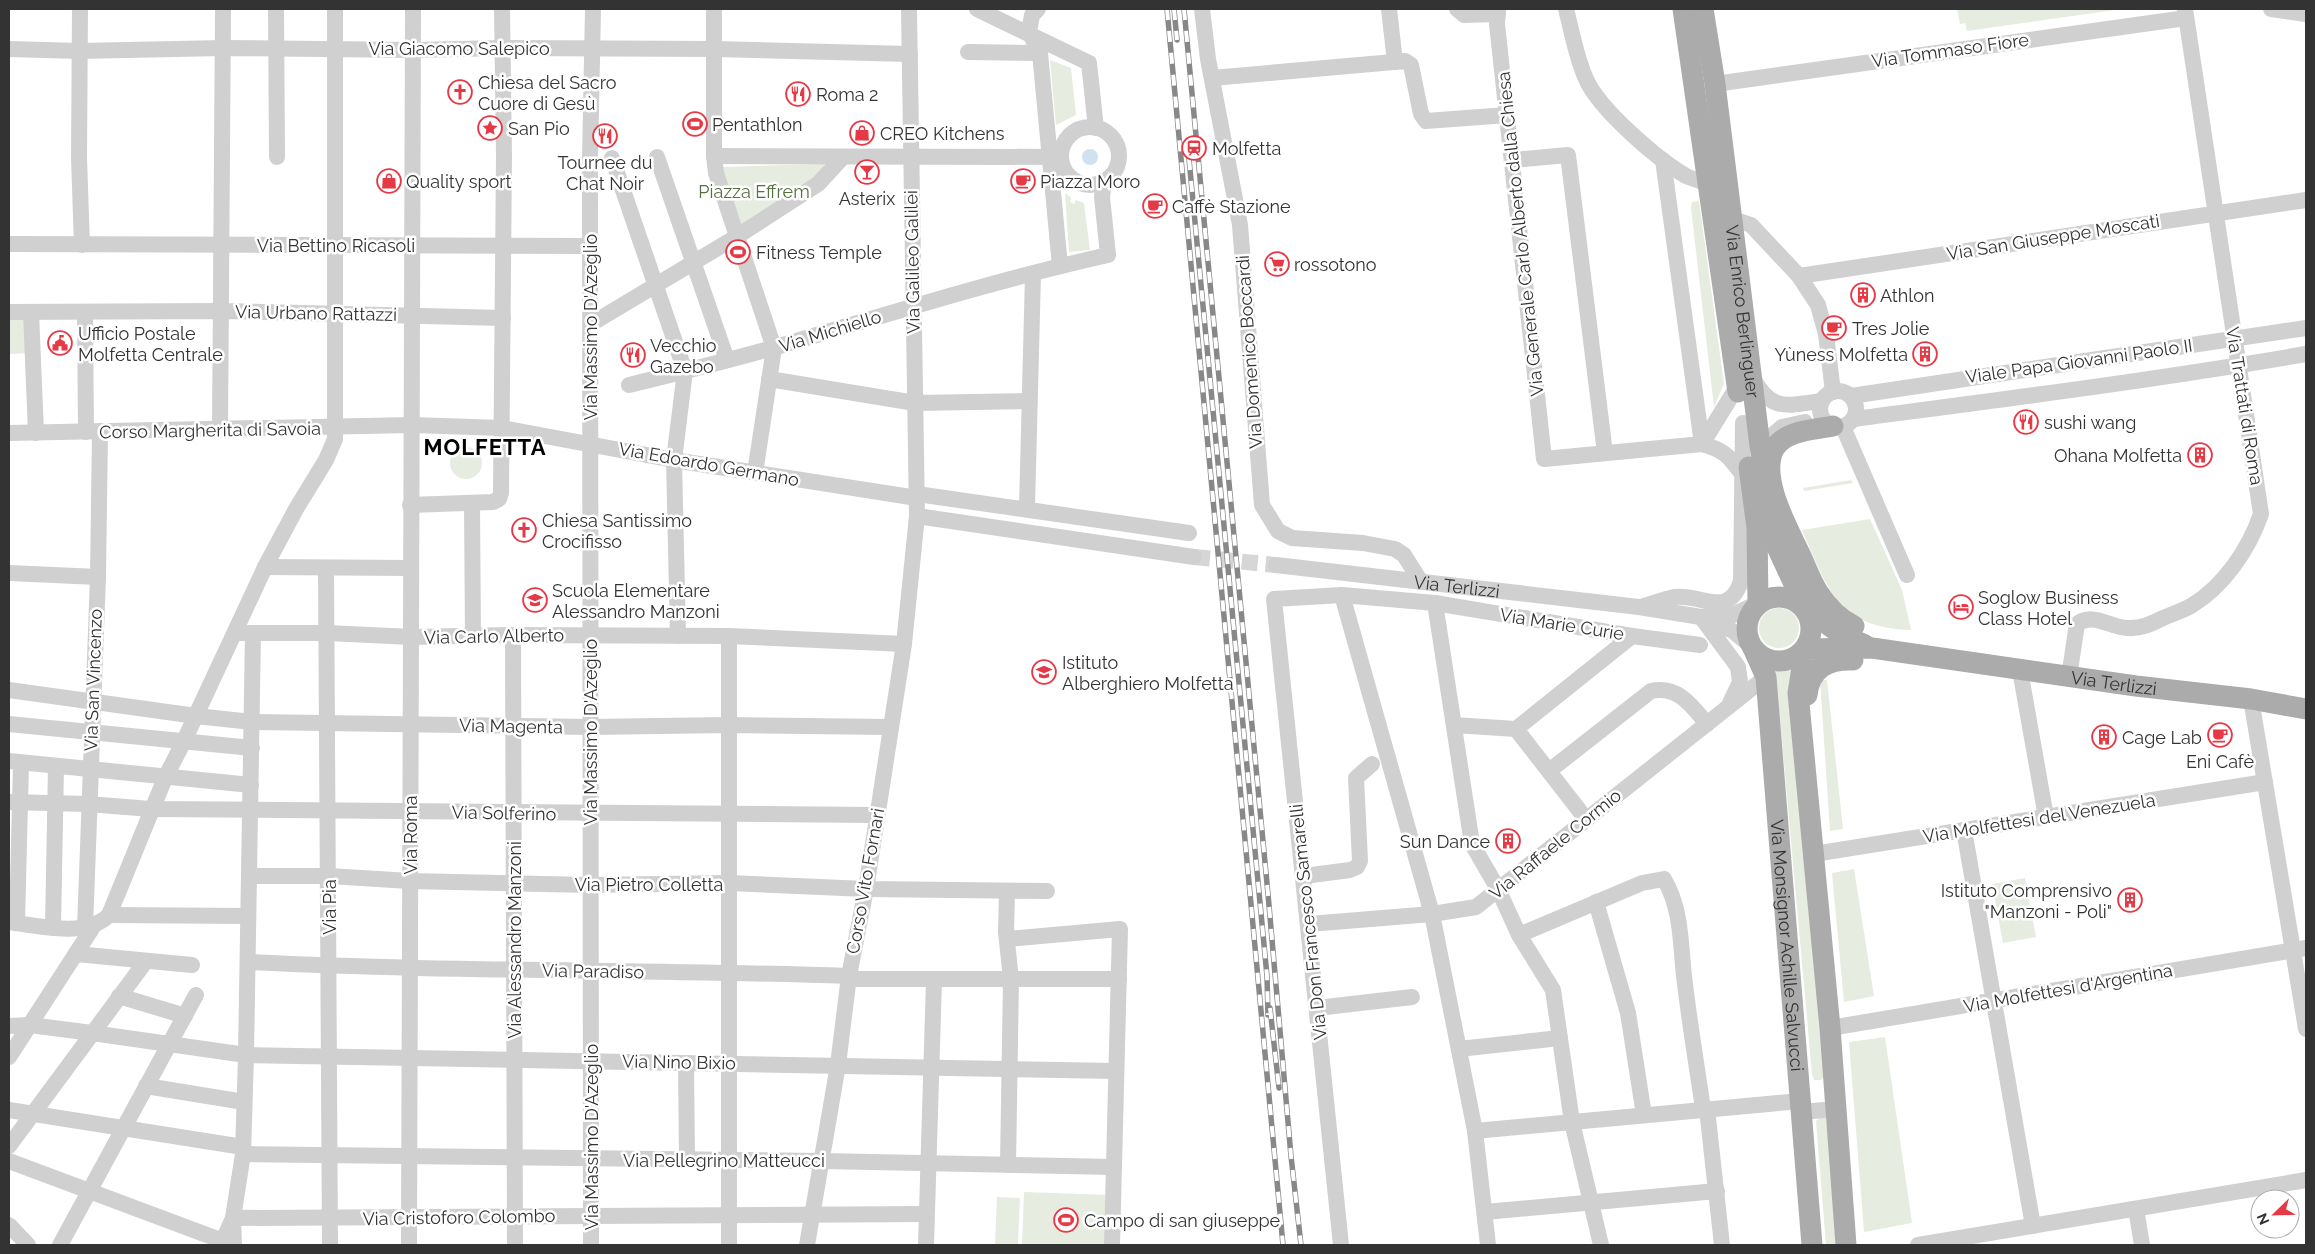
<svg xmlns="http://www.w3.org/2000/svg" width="2315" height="1254" viewBox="0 0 2315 1254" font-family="Raleway,sans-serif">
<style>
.green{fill:#e6ecdf}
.water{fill:#cfe2ee}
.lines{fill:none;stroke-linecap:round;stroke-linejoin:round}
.minor-tunnel{stroke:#d6d6d6;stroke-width:16;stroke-dasharray:16 8;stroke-linecap:butt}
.minor{stroke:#d0d0d0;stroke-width:16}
.major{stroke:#ababab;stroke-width:21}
.rail-casing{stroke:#888;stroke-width:5.5}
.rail{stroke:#fff;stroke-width:4;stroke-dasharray:11;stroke-linecap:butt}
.labels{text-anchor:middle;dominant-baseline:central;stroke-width:5;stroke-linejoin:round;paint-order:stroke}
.street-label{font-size:18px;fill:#333;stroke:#fff}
.poi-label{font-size:18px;fill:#333;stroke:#fff;text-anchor:start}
.park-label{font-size:18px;fill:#56703f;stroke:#fff}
.district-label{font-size:22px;font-weight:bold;letter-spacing:1px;fill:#000;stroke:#fff}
</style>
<rect width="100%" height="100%" fill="#fff"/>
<g class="green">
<path d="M1957,9H2122L1967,31L1965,23L1960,24Z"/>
<path d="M1050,60L1071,68L1076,115L1056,125Z"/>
<path d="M824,164L823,172L738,230L722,167Z"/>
<path d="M1065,193L1071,198L1070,202L1074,204L1076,200L1084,203L1090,250L1069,252Z"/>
<path d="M1699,201L1724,384L1714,407L1691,208L1692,202Z"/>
<path d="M9,319H29V353L9,354Z"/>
<circle cx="466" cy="463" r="16"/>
<path d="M1851,480L1853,483L1804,491L1803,488Z"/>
<path d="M1870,519L1902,590L1911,630C1838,628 1827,588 1802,530Z"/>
<circle cx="1779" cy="628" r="20"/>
<path d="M1797,664L1825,1076L1821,1080H1814L1812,1074L1778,696L1768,669H1785Z"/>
<path d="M1820,680H1827L1843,829L1830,831Z"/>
<path d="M1854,869L1874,996L1844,1002L1832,873Z"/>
<path d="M2025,878L2036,937L2003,943L1992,884Z"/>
<path d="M1885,1037L1912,1223L1864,1232L1849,1042Z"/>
<path d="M1819,1118H1826L1840,1245H1826L1816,1121Z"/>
<path d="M1024,1192L1109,1195L1107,1245H1022Z"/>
<path d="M997,1197L1020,1198L1018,1245H995Z"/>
</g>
<circle class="water" cx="1090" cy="157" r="8"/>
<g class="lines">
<path class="minor-tunnel" d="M1194,557L1276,565"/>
<g class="minor">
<path d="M80,9L79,158L82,245"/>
<path d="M276,9L277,157"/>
<path d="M714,9V156L716,173L774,348L755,473"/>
<path d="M977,9L1089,63L1096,128"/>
<path d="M1202,9L1208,59L1240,225L1262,505L1278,531L1292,538L1363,543L1395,549L1404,555L1421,582"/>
<path d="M1389,9L1395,62"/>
<path d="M1457,9L1464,15L1498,14"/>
<path d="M1498,9L1497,24L1544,459L1702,444C1724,450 1729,456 1742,474"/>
<path d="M1566,9C1572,32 1576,57 1586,79C1599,109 1657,159 1686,176C1693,179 1701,181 1708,184"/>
<path d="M2271,9L2306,14"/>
<path d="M1029,32L1040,53L1060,266"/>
<path d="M1029,32L1032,15L1038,9"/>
<path d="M9,49L79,51L223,48L413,50L502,48L715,49L910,54"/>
<path d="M968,52L1040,53"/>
<path d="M1212,78L1405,61L1411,65L1421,114L1426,121L1507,115"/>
<path d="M1715,84L2186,18"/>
<circle cx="1090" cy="156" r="29"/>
<path d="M714,156L1061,157"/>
<path d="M657,157L727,360"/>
<path d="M612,158L685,371L674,460L678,636"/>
<path d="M1512,160L1568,155L1605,453"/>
<path d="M1663,160L1702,444"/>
<path d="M1730,218L1751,225L1799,276L1818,305L1826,334L1833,392"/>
<path d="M9,244L590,246"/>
<path d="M1799,276L2306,200"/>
<path d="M9,312L221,311L503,318"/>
<path d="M31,312L36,433"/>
<path d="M85,312L86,432"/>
<path d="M591,324L736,237L818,184L843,157"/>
<path d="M1753,378C1771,413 1788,405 1822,401"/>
<path d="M769,379L915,403L1029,401"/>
<path d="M629,385C678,373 727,361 776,347C886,315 996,280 1108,255L1102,197L1104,182"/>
<circle cx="1838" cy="409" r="18"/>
<path d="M1851,396L2306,328"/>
<path d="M1854,419C2005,399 2156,380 2306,354"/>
<path d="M1843,427L1907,575"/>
<path d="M220,430L223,9"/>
<path d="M9,433L412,425L502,428L674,460L917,498"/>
<path d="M1702,444L1737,387"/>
<path d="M1760,446L1782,427L1805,422"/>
<path d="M917,494L1189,533"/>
<path d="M472,503L473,637"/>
<path d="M410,505L493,502L499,499L501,493L504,156L502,9"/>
<path d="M1027,508L1033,274"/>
<path d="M917,516L1194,557"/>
<path id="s1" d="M1276,565L1639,607L1701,617L1731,616L1758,603"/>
<path d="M265,567L410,568"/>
<path d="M326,568L330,1245"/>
<path d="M9,573L98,577"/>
<path d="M1342,595L1432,914L1475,1131L1488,1245"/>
<path d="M1435,603L1472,844L1498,889L1519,935L1553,990L1572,1122L1601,1245"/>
<path d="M1644,606C1654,603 1664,599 1674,597C1701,593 1728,620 1741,581L1743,423"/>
<path d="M1701,617L1738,667L1740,682L1730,703"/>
<path d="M1705,619L1733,631L1753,648"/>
<path d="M235,633H327L412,637L513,635L729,636L904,644"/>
<path d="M513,635L515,1245"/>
<path d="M729,636V1245"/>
<path d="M2020,670L2046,817"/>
<path d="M2069,677L2077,624C2093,612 2109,627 2127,628C2141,629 2151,624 2163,618C2172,614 2182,611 2191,606C2224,586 2249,549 2261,514L2185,9"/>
<path d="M9,690L196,716L252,722L590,727L729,725L890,727"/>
<path d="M2251,699L2306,1029"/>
<path d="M9,724L252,748"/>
<path d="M1454,725L1516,729L1632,636"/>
<path d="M1516,729L1586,819"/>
<path d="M9,761L251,785"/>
<path d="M1549,771L1651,691C1678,685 1692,706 1707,724"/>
<path d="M9,802L88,804L151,809L876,815"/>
<path d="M1964,830L2033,1226"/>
<path d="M1814,854L2265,782"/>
<path d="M250,876H329L410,881L591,885L729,883L866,889L1047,891"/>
<path d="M1304,876L1350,870L1357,867L1360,861L1356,778L1372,764"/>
<path d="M1007,891L1006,932L1011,979L1008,1165"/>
<path d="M1596,902L1628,1013L1644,1115"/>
<path d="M109,915L248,916"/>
<path d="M9,922C38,926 87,938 109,915L165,778L184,741L265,567L296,509L326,460L335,439V9"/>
<path d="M17,923L21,763"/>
<path d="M1309,924L1432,914L1476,907L1766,677"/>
<path d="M53,927L56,766"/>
<path d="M85,928L98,577L100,431"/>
<path d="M1519,935L1642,883L1664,879C1683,911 1680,948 1685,984C1690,1026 1697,1067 1703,1109"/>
<path d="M1007,939L1120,929L1112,1245"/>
<path d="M76,954L192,965"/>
<path d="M248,962C448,972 648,969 849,976"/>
<path d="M848,979H1119"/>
<path d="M119,996L185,1016"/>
<path d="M1317,1008L1412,997"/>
<path d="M9,1026L30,1025L92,1033L246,1055L1116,1071"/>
<path d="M1830,1028L2306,948"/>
<path d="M1459,1049L1560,1038"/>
<path d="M9,1057L93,927"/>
<path d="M686,1063L687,1160"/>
<path d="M146,1086L244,1102"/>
<path d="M1707,1109L1722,1245"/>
<path d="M9,1110L243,1147"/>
<path d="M1801,1112L1836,1109"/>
<path d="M1475,1131L1800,1101"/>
<path d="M9,1146L146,961"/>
<path d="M243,1154L822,1161L1114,1167"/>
<path d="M9,1161L223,1241"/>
<path d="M2136,1209L2142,1245"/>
<path d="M1485,1212L1717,1191"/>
<path d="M9,1225L28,1245"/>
<path d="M60,1245L196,995"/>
<path d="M221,1245L233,1218L926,1214"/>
<path d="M234,1245L233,1218L243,1154L246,1055L253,633"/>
<path d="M409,1245L413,9"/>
<path d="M591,1245L590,158L593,9"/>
<path d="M807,1245L838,1065L849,976L866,889L904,644L917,516L909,9"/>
<path d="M926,1245L934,980"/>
<path d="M1341,1245L1274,599L1342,595L1435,603L1632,636L1700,645"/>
<path d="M1918,1245L2306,1180"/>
</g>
<g class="major">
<path d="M1683,9L1738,392"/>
<path id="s2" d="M1703,9L1715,84L1760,446L1777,547L1805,608L1842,635L1865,645"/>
<path d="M1833,426C1814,430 1785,430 1774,449C1759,478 1788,528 1800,554C1806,567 1811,581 1818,592C1827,606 1839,619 1854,626"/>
<path d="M1749,467L1757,528L1758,603"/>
<circle cx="1779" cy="629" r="32"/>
<path id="s3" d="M1753,648L1766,677L1812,1245"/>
<path d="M1807,695C1810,668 1828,659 1853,660"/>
<path id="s4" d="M1846,1245L1830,1028L1798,693L1805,649L1872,648L2136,686L2251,699L2306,709"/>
</g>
<g class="rail-casing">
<g id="rail">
<path d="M1167,9L1283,1245"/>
<path d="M1174,9L1177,40"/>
<path d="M1184,9L1268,894L1291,1156L1301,1245"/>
<path d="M1189,159L1267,976L1268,1015"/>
<path d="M1270,1008L1279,1088"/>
</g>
</g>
<use href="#rail" class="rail"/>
</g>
<defs>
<g id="church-ring" transform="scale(1.25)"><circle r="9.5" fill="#fff" stroke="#e63946" stroke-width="1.5"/><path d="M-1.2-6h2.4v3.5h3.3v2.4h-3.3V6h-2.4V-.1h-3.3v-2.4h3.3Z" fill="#e63946"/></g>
<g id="restaurant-ring" transform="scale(1.25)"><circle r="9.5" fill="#fff" stroke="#e63946" stroke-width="1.5"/><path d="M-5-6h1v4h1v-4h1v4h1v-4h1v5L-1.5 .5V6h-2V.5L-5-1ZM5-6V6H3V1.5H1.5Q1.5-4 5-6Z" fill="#e63946"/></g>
<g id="stadium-ring" transform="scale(1.25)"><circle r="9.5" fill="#fff" stroke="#e63946" stroke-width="1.5"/><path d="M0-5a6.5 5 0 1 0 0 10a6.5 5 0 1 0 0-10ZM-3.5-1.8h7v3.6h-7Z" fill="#e63946"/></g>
<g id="sight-ring" transform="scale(1.25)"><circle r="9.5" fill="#fff" stroke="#e63946" stroke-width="1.5"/><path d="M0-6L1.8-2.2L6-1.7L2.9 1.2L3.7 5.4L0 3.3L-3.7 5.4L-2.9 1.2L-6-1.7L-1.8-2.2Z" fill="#e63946"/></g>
<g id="shop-ring" transform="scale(1.25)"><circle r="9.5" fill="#fff" stroke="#e63946" stroke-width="1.5"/><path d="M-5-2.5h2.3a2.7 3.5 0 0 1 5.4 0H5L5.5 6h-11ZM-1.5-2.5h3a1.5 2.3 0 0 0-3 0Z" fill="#e63946"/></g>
<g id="station-ring" transform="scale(1.25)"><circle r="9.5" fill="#fff" stroke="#e63946" stroke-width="1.5"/><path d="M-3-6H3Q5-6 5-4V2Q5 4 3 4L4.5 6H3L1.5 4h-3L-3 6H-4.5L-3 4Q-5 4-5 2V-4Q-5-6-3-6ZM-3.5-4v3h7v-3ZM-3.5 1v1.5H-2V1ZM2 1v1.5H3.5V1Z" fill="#e63946"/></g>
<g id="bar-ring" transform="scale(1.25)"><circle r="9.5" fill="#fff" stroke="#e63946" stroke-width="1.5"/><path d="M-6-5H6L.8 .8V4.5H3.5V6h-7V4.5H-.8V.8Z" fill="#e63946"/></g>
<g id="cafe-ring" transform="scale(1.25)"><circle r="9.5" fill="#fff" stroke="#e63946" stroke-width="1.5"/><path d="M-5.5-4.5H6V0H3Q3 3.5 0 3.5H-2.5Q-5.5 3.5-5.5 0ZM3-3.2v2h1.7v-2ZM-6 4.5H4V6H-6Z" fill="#e63946"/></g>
<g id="supermarket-ring" transform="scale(1.25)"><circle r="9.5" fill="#fff" stroke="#e63946" stroke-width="1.5"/><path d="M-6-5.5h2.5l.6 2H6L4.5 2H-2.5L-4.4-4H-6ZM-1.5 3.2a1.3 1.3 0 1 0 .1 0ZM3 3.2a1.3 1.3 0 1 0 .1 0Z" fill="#e63946"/></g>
<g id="building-ring" transform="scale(1.25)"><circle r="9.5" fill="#fff" stroke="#e63946" stroke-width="1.5"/><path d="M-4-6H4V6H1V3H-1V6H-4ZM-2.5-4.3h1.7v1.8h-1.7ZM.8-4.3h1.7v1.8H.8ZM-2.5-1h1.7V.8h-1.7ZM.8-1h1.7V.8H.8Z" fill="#e63946"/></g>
<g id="civic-ring" transform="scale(1.25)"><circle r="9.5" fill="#fff" stroke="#e63946" stroke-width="1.5"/><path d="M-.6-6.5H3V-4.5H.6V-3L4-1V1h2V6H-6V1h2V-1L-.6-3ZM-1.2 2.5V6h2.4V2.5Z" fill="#e63946"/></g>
<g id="school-ring" transform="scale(1.25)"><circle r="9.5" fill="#fff" stroke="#e63946" stroke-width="1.5"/><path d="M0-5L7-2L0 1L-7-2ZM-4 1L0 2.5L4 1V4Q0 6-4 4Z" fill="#e63946"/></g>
<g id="hotel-ring" transform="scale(1.25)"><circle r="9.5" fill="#fff" stroke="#e63946" stroke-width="1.5"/><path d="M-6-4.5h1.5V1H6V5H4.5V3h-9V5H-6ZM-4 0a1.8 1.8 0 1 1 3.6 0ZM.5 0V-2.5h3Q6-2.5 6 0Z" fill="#e63946"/></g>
</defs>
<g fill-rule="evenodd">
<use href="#church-ring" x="460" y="92"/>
<use href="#restaurant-ring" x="798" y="94"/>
<use href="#stadium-ring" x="695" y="124"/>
<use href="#sight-ring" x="490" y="128"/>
<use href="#shop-ring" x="862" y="133"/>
<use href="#restaurant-ring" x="605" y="136"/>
<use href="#station-ring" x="1194" y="148"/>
<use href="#bar-ring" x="867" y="172"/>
<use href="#shop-ring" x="389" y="181"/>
<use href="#cafe-ring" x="1023" y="181"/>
<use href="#cafe-ring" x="1155" y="206"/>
<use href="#stadium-ring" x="738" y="252"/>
<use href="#supermarket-ring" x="1277" y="264"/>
<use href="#building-ring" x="1863" y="295"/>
<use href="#cafe-ring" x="1834" y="328"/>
<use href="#civic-ring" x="60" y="343"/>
<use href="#building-ring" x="1925" y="354"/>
<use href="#restaurant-ring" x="633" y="355"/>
<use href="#restaurant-ring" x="2026" y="422"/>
<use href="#building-ring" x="2200" y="455"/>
<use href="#church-ring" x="524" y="530"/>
<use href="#school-ring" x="535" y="600"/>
<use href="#hotel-ring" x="1961" y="607"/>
<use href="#school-ring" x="1044" y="672"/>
<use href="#cafe-ring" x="2220" y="735"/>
<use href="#building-ring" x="2104" y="737"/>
<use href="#building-ring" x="1508" y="841"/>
<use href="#building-ring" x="2130" y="900"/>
<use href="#stadium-ring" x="1066" y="1220"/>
</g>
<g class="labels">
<g class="street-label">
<text x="459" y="48">Via Giacomo Salepico</text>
<text transform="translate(1950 50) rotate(-8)">Via Tommaso Fiore</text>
<text transform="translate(1520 234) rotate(-96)">Via Generale Carlo Alberto dalla Chiesa</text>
<text transform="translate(2053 237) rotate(-9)">Via San Giuseppe Moscati</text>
<text x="336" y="245">Via Bettino Ricasoli</text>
<text transform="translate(912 262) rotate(-91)">Via Galileo Galilei</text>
<text stroke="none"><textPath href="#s2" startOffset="305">Via Enrico Berlinguer</textPath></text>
<text transform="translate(316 313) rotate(1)">Via Urbano Rattazzi</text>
<text transform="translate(590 327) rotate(-90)">Via Massimo D'Azeglio</text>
<text transform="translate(830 331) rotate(-17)">Via Michiello</text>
<text transform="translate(1249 352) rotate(-94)">Via Domenico Boccardi</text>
<text transform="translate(2079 361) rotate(-8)">Viale Papa Giovanni Paolo II</text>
<text transform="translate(2245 406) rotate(81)">Via Trattati di Roma</text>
<text transform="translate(210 430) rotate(-1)">Corso Margherita di Savoia</text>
<text transform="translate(709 464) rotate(10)">Via Edoardo Germano</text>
<text stroke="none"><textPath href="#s1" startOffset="182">Via Terlizzi</textPath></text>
<text transform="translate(1562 624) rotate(9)">Via Marie Curie</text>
<text transform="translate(494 636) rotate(-1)">Via Carlo Alberto</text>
<text transform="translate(93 680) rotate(-88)">Via San Vincenzo</text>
<text stroke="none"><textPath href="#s4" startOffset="910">Via Terlizzi</textPath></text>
<text transform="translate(511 726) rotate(1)">Via Magenta</text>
<text transform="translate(590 732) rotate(-90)">Via Massimo D'Azeglio</text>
<text transform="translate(504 813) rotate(1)">Via Solferino</text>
<text transform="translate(2039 818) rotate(-9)">Via Molfettesi del Venezuela</text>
<text transform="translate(410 835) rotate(-90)">Via Roma</text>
<text transform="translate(1555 844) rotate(-39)">Via Raffaele Cormio</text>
<text transform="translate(865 881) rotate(-80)">Corso Vito Fornari</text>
<text x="649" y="884">Via Pietro Colletta</text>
<text transform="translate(329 907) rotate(-90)">Via Pia</text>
<text transform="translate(1308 922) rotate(-96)">Via Don Francesco Samarelli</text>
<text transform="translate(514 940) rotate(-90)">Via Alessandro Manzoni</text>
<text stroke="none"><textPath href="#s3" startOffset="301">Via Monsignor Achille Salvucci</textPath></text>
<text transform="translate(593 971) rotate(1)">Via Paradiso</text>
<text transform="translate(2068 988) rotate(-10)">Via Molfettesi d'Argentina</text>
<text transform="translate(679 1062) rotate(1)">Via Nino Bixio</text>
<text transform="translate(591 1137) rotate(-90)">Via Massimo D'Azeglio</text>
<text x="724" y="1160">Via Pellegrino Matteucci</text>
<text transform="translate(459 1217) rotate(-1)">Via Cristoforo Colombo</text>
</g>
<g class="poi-label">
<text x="478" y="82">Chiesa del Sacro<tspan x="478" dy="21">Cuore di Gesù</tspan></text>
<text x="816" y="94">Roma 2</text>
<text x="712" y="124">Pentathlon</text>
<text x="508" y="128">San Pio</text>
<text x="880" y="133">CREO Kitchens</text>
<text x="1212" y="148">Molfetta</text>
<text x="605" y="162" text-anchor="middle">Tournee du<tspan x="605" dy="21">Chat Noir</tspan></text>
<text x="406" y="181">Quality sport</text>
<text x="1040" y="181">Piazza Moro</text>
<text x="867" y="198" text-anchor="middle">Asterix</text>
<text x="1172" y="206">Caffè Stazione</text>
<text x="756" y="252">Fitness Temple</text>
<text x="1294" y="264">rossotono</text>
<text x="1880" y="295">Athlon</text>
<text x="1852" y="328">Tres Jolie</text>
<text x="78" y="333">Ufficio Postale<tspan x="78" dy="21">Molfetta Centrale</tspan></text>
<text x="650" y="345">Vecchio<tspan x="650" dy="21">Gazebo</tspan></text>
<text x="1908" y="354" text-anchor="end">Yùness Molfetta</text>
<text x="2044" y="422">sushi wang</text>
<text x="2182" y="455" text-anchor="end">Ohana Molfetta</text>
<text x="542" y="520">Chiesa Santissimo<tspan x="542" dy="21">Crocifisso</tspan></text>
<text x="552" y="590">Scuola Elementare<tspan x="552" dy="21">Alessandro Manzoni</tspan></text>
<text x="1978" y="597">Soglow Business<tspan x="1978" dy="21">Class Hotel</tspan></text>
<text x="1062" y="662">Istituto<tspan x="1062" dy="21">Alberghiero Molfetta</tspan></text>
<text x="2122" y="737">Cage Lab</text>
<text x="2220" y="761" text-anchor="middle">Eni Cafè</text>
<text x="1490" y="841" text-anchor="end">Sun Dance</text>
<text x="2112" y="890" text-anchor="end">Istituto Comprensivo<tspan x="2112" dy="21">"Manzoni - Poli"</tspan></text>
<text x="1084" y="1220">Campo di san giuseppe</text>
</g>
<g class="park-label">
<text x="754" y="191">Piazza Effrem</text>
</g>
<g class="district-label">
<text x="485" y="447">MOLFETTA</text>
</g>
</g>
<rect width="2315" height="1254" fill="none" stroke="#333333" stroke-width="20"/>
<g transform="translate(2275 1214) rotate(247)"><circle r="24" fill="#ffffff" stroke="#adadad"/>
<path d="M0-4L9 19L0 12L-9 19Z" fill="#e63946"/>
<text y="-8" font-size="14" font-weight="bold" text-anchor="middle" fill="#333333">N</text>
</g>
</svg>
